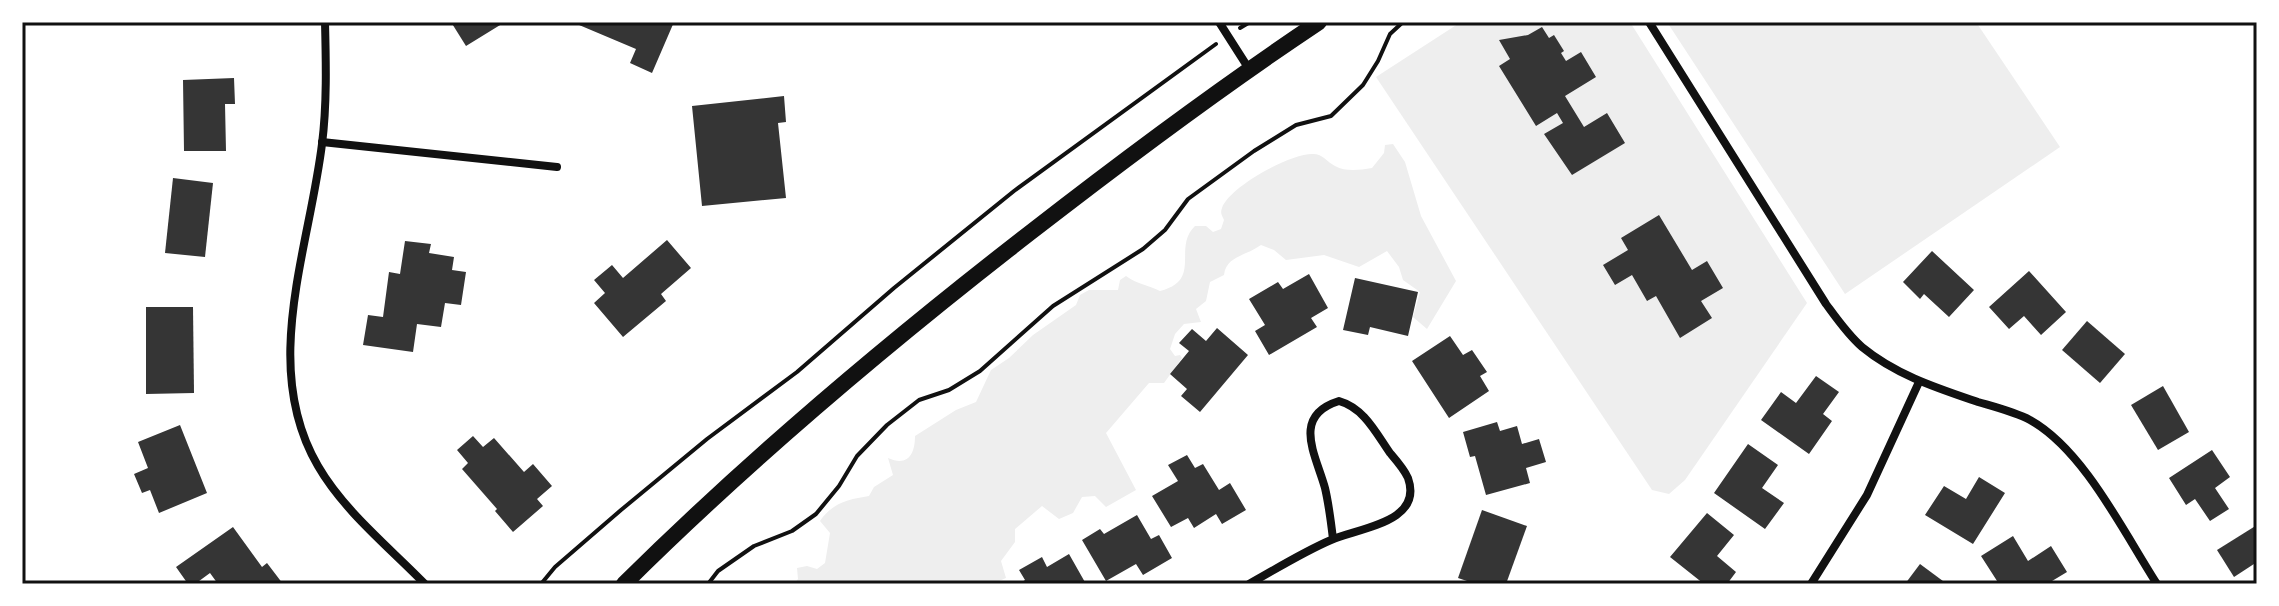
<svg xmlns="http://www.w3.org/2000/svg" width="2279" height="606" viewBox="0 0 2279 606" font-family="Lato,sans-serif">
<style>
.green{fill:#eee}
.building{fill:#353535}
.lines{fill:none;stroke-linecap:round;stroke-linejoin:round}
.path{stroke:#111;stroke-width:4}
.minor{stroke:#111;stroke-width:8}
.secondary{stroke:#111;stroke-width:16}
.neatline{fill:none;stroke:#111;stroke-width:3}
</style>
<rect width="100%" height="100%" fill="#fff"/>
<g class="green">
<path d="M1461,22H1630L1807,303L1685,480L1669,494L1652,490L1376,77Z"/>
<path d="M1667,22H1976L2060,147L1845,294Z"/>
<path d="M1393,144L1405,162L1421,216L1456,281L1427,329L1413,317L1420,292L1403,280L1399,267L1387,251L1359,267L1324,255L1286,260L1274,250L1261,245C1246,256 1226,256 1224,275L1210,282L1206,301L1196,309L1201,322L1184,324L1175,334L1170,349L1175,356L1180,355L1182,358L1164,383H1149L1106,433L1136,490L1106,507L1095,496L1082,497L1073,513L1059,519L1042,506L1015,529V542L1001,561L1006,578L992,584H794L798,579L797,568L807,566L817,569L825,563L830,533L820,521C832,503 849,499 869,496L874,487L893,475L888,458C908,467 915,454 915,436L956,410L976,402L991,370L1009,358L1033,335L1076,305L1080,295L1089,290H1118L1120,280L1126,276C1137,284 1148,285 1160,291C1203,280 1172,248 1195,226H1206L1213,232L1221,229L1224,220C1222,215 1220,214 1222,208C1229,187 1291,153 1313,154C1323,154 1327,162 1335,166C1346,172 1359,170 1372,168L1384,153L1385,145Z"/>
</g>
<g class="building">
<path d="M451,22H505L466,46Z"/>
<path d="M572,22H674L652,73L630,63L636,49Z"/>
<path d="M1542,27L1549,38L1554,35L1564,51L1561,53L1566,61L1581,52L1596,77L1565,96L1584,127L1607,113L1625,143L1572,175L1544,134L1563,123L1557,113L1536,126L1499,66L1510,59L1499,40L1528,35Z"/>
<path d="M234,78L235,104H225L226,151H184L183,80Z"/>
<path d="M784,96L786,122L778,123L786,198L702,206L692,106Z"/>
<path d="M173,178L213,183L205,257L165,253Z"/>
<path d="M1659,215L1692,270L1707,261L1723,288L1701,301L1712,318L1680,338L1656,296L1647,301L1632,275L1615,285L1603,265L1628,250L1621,238Z"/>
<path d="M667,240L691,268L661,294L666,301L623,337L594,303L605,293L594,280L612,265L623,278Z"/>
<path d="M405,241L431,244L429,253L454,257L452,270L466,272L461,305L445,303L441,327L417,324L413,352L363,345L368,315L383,317L389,272L400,274Z"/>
<path d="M1932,251L1974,290L1949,317L1924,294L1920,299L1903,282Z"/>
<path d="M2029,271L2066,312L2041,335L2024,316L2009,329L1989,307Z"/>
<path d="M1309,274L1328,308L1311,318L1317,327L1269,355L1255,331L1265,325L1249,299L1278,282L1283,289Z"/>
<path d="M1355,278L1418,292L1408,336L1370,327L1368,335L1343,330Z"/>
<path d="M146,307H193L194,393L146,394Z"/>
<path d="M2087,321L2125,354L2100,383L2062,350Z"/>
<path d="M1217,328L1248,355L1200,412L1181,396L1187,389L1170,374L1189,351L1179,343L1192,329L1206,341Z"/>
<path d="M1450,336L1463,355L1472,350L1487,372L1480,376L1489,391L1449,418L1412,361Z"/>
<path d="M1816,376L1839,392L1823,414L1832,421L1809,454L1761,420L1781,392L1796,403Z"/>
<path d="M2163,386L2189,432L2158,450L2131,405Z"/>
<path d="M1497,422L1500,431L1517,426L1522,444L1539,439L1546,462L1526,468L1530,483L1486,495L1475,456L1470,457L1463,432Z"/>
<path d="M180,425L207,493L159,513L150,490L142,493L134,474L148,468L138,442Z"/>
<path d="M473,436L483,447L494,438L524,472L533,464L552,486L537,499L543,506L513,532L495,511L497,509L462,469L468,463L457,450Z"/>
<path d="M1748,444L1778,465L1762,488L1784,503L1765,529L1714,493Z"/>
<path d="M2212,450L2230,477L2215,488L2229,509L2210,521L2195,499L2186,505L2169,478Z"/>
<path d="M1187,455L1195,468L1203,464L1219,490L1230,483L1246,510L1222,524L1216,514L1194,528L1188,518L1171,527L1152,496L1178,481L1168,465Z"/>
<path d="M1979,477L2005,493L1973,544L1925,515L1944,486L1966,499Z"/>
<path d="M1482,510L1527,526L1506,584H1476L1458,578Z"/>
<path d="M1707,513L1734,535L1717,556L1736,572L1727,584H1704L1670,557Z"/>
<path d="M1137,515L1151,539L1159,535L1172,558L1143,575L1136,564L1106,581L1082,540L1100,529L1104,534Z"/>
<path d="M2257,525V562L2234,577L2217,550Z"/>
<path d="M233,527L262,567L267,563L283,584H218L210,573L195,584H188L176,567Z"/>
<path d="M2013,536L2028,561L2051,546L2067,572L2047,584H1999L1981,556Z"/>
<path d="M1069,554L1086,584H1019L1025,580L1019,570L1042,557L1047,567Z"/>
<path d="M1920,564L1947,584H1905Z"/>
</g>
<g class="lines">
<g class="path">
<path d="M1240,28L1250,22"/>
<path d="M541,584L555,567L621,510L707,439L797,372L894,288L1014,191L1216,44"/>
<path d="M708,584L718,571L754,546L792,531L816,514L839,486L857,456L887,425L919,400L949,390L980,371L1053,306L1143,249L1165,230L1188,199L1254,151L1296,125L1331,116L1363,85L1378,61L1390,34L1403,22"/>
</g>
<g class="minor">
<path d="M325,22C326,62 327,105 322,144C309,250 260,367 318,466C344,511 389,547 425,584"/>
<path d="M1219,22L1249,69"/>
<path d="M1649,22L1826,304C1837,319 1848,335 1862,347C1896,375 1937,388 1978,402C1995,407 2015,412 2030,420C2084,450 2124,533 2157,584"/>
<path d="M322,142L557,167"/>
<path d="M1249,584C1276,569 1303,552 1331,540C1357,528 1424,523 1408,478C1404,469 1396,460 1390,453C1376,433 1364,408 1339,401C1291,416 1316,455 1325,488C1329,505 1331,522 1333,539"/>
<path d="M1811,584L1867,495L1919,382"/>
</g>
<path class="secondary" d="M624,584C751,458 889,342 1031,232C1125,159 1220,88 1319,22"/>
</g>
<rect width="2279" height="606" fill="none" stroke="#ffffff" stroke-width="48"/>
<rect x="24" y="24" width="2231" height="558" class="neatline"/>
</svg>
